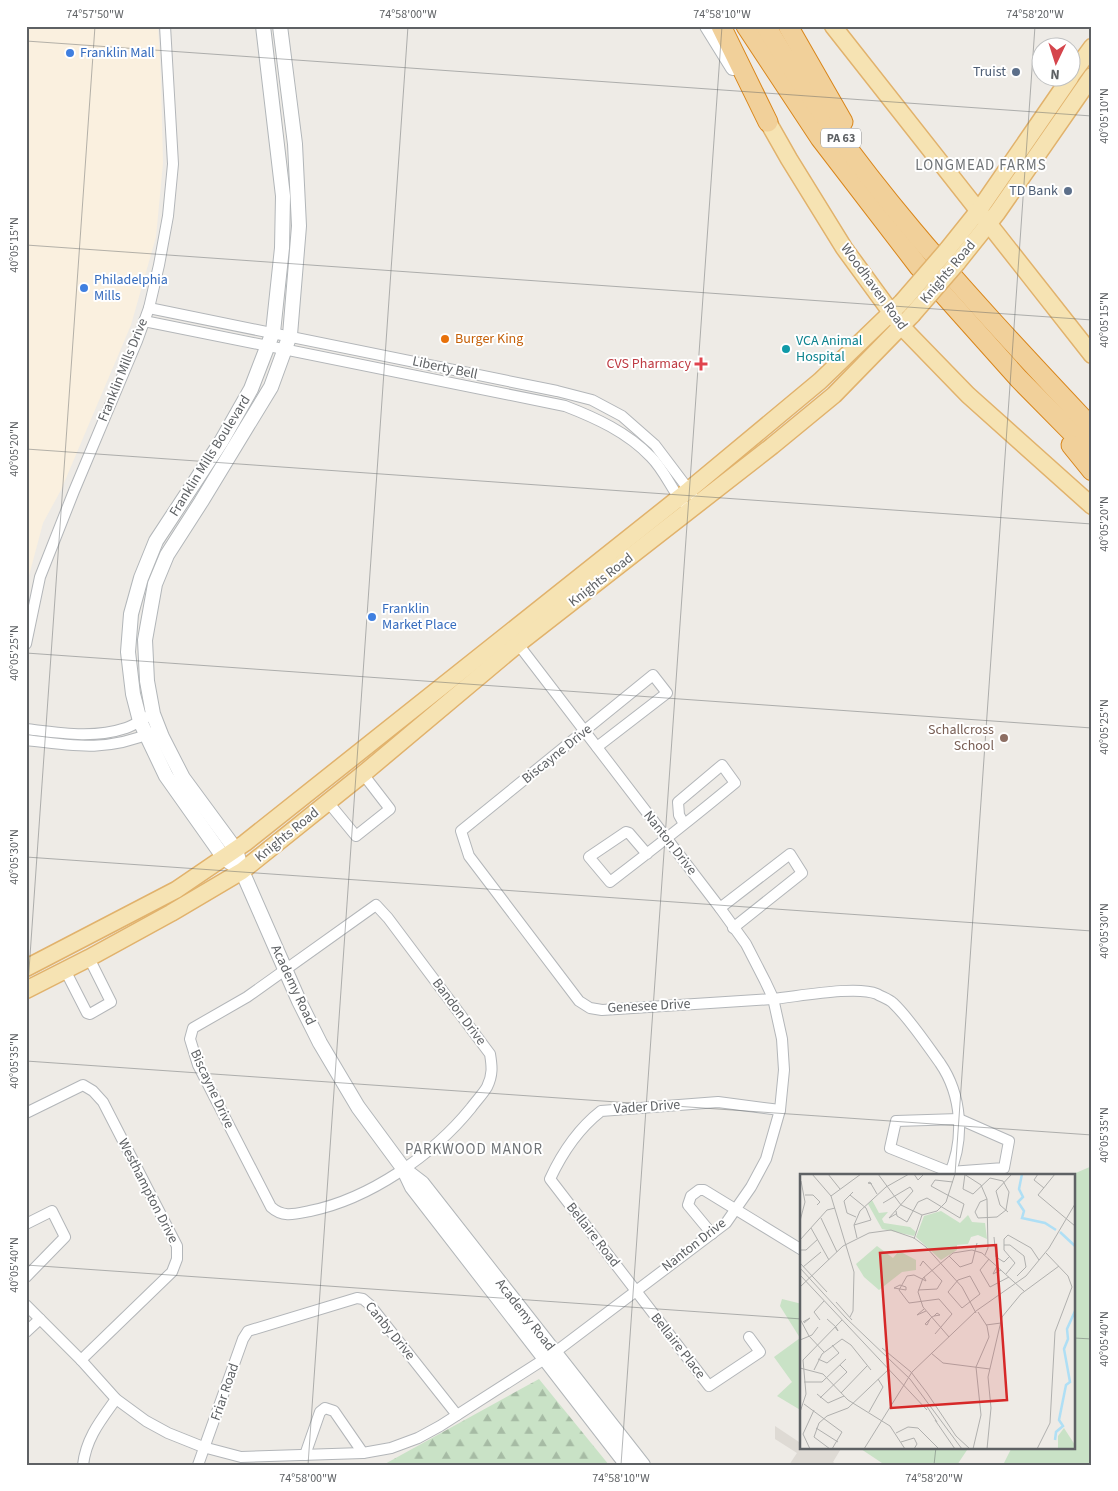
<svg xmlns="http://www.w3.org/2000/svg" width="1118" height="1491" viewBox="0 0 1118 1491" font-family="'Source Sans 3',sans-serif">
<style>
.commercial{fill:#faf0df}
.education{fill:#dedad4}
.grass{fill:#c9e2c6}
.forest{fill:url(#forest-firs)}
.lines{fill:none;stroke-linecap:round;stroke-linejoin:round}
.street-casing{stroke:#b3b6b9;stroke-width:12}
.secondary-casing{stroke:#b2b6b9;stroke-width:16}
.primary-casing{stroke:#e1b26c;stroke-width:19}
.highway-casing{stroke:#d9861b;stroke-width:21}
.street{stroke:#fff;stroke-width:10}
.secondary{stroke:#fff;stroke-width:14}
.primary{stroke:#f6e3b3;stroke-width:16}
.highway{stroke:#f1d09a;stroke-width:19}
.primary-bridge-casing{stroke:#e1b26c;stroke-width:19;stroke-linecap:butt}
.primary-bridge{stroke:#f6e3b3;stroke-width:16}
.ticks{fill:none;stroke:#5e6164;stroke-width:1;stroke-opacity:0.45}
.shop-dot{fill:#3f7fe0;stroke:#fff;stroke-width:2}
.service-dot{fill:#5c6f8a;stroke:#fff;stroke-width:2}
.food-dot{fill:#e8710a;stroke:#fff;stroke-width:2}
.culture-dot{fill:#0f9aa8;stroke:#fff;stroke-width:2}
.health-dot{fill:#e0444e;stroke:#fff;stroke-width:2}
.education-dot{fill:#8d6e63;stroke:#fff;stroke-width:2}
.labels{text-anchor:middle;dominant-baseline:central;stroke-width:4;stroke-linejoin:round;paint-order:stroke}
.shield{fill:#fff;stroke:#8e9092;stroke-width:1}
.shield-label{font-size:12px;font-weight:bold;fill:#5e6164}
.shop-label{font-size:14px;fill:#366cbe;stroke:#fff;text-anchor:start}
.service-label{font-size:14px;fill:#4e5e75;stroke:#fff;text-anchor:end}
.street-label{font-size:14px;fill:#5e6164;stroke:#fff}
.food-label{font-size:14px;fill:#c56008;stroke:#fff;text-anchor:start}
.culture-label{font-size:14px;fill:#0d838f;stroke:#fff;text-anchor:start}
.health-label{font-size:14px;fill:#be3a42;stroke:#fff;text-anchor:end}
.education-label{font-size:14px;fill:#785e54;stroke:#fff;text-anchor:end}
.neighbourhood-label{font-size:15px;letter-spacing:1px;fill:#6f7376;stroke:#fff}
.inset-river{fill:none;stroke:#afdff5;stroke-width:2.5}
.inset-road{fill:none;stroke:#b0b0ae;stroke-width:1}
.view{fill:#d62828;fill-opacity:0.15;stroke:#d62828;stroke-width:2.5}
.inset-edge{fill:none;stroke:#5e6164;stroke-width:2.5}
.neatline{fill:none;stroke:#5e6164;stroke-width:2}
.ticks-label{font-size:12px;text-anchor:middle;fill:#5e6164}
</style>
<defs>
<pattern id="forest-firs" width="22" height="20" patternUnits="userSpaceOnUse" patternTransform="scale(1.25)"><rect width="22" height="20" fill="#c9e2c6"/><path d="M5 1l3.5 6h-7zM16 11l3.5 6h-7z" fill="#a6bba4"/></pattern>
</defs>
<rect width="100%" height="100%" fill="#eeebe6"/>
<path class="commercial" d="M26,26H158L161,80L163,163L156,237L131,325L61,490L43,523L26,587Z"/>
<path class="education" d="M775,1426L802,1444V1447L809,1449L810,1447H842L833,1462L837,1465H789L797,1453L775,1439Z"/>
<g class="grass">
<path d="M1092,1166V1465H1006L1004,1463L1012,1447H1074V1175H1071Z"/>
<path d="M782,1299L802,1304V1411L777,1396L792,1382L774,1357L800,1338L780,1306Z"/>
<path d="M858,1447H971L967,1450L957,1465H885Z"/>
</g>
<path class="forest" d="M539,1379L609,1465H383Z"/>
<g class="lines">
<g class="street-casing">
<g id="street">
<path d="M149,308L557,391L592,400L622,416L655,445L692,494"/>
<path d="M144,321L565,406C596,418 627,432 651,457C664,470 671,488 682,502"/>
<path d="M26,644L40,577L74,491L137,341L149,308L159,265L168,216L173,164L165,26"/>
<path d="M26,729C60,733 93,739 126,728C135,725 144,718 153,714"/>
<path d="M26,740C74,746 107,752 153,732"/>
<path d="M597,747L667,693L653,675L461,831L469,856L579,1001L590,1008L602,1010C659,1006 715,1003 772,999C796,997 856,985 877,994C882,997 889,999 893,1003C909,1018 927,1045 940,1063C962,1095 965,1139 949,1175"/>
<path d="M328,802L356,836L390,809L363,774"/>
<path d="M647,854L629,833L626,832L589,857L610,882C652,850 694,817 735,783L722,765L678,802L679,815L684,824"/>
<path d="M376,905L388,918L490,1054C492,1066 493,1075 487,1087C483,1094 476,1101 471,1108C433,1155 369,1199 310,1211C295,1214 283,1218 271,1207L198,1065L190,1039L193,1028L247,997Z"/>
<path d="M720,908L790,854L802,873L733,928"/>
<path d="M65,970L87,1013L90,1014L111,1002L89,958"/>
<path d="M26,1113L83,1085L93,1091L103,1102L177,1246V1259L172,1272L81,1360"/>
<path d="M959,1119L1009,1141L1004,1168L950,1172L890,1148L896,1121Z"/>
<path d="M26,1224L52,1211L65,1237L26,1277"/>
<path d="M712,1234L688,1205L691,1196L699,1190H704L802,1250"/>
<path d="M26,1305L81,1360L116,1399L146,1421L168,1433L203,1447L241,1457L363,1453L391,1448L418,1438L440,1426L554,1353L726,1223L751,1187L766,1159L780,1110L784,1070L782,1039L773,998L765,981L746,944L720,908L518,644"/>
<path d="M26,1332L40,1319"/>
<path d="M749,1337L760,1352L709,1386L550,1179C562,1153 578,1129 601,1111L718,1102L780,1110"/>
<path d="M305,1455L320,1412L325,1408L334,1411L363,1453"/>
<path d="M83,1465C86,1438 101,1420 116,1399"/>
<path d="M198,1465L243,1339L248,1331L357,1298L363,1299L370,1305L457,1415"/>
</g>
</g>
<g class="secondary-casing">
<g id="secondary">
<path d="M280,26L295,144L299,226L290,335L271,387L201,502L167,555L155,584L145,640L147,681L153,714L162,737L183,778L236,850L242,871L299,1001L320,1043L358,1107L403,1168L412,1187L627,1465"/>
<path d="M707,26L733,68"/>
<path d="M231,863L224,858L166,776L146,734L140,721L133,694L128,652L131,614L141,578L156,541L221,442L251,389L273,332L282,248L283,196L263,26"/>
<path d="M405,1170L422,1183L643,1465"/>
</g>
</g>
<g class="primary-casing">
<g id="primary">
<path d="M833,26L1092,355"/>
<path d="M1070,77L1092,47"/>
<path d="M768,122L789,159L844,248L901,326L968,395L1092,506"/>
<path d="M947,250L979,210L1070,78"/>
<path d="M957,263L997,213L1092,76"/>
<path d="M26,968L176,890L245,843L689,490L820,381L902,302"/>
<path d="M26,990L89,958L171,913L242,871L363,774L518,644L772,446L834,395L912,315"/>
</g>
</g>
<g class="highway-casing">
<g id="highway">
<path d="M721,26L768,122"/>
<path d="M746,26L820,138L919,267L1019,379L1092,453"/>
<path d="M766,26C854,176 974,302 1092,428"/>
<path d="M788,26L843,122"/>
<path d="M1071,445L1092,471"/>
</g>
</g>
<use href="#street" class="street"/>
<use href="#secondary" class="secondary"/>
<use href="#primary" class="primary"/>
<use href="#highway" class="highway"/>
<g class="primary-bridge-casing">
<g id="primary-bridge">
<path d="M902,302L947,250"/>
<path d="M912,315L957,263"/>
</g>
</g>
<use href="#primary-bridge" class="primary-bridge"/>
</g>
<path class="ticks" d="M26,41L1092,116M26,245L1092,320M26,449L1092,524M26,653L1092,728M26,857L1092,931M26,1013L95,26M26,1061L1092,1135M955,1175L1035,26M26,1265L802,1319M1074,1338L1092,1339M308,1465L408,26M621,1465L722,26M934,1465L936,1447"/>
<g class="shop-dot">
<circle cx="70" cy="53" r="5"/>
<circle cx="84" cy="288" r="5"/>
<circle cx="372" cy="617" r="5"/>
</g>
<g class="service-dot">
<circle cx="1016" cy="72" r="5"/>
<circle cx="1068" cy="191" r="5"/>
</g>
<circle class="food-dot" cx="445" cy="339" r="5"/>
<circle class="culture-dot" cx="786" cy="349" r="5"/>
<path class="health-dot" d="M698.5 356.5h5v5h5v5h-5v5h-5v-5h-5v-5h5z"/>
<circle class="education-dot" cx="1004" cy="738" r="5"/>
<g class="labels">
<rect class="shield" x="821" y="128.5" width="40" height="19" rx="4"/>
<g class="shield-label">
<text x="841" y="138">PA 63</text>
</g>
<g class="shop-label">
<text x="80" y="53">Franklin Mall</text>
<text x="94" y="280">Philadelphia<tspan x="94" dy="16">Mills</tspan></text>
<text x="382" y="609">Franklin<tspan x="382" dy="16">Market Place</tspan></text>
</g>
<g class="service-label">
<text x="1006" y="72">Truist</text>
<text x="1058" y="191">TD Bank</text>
</g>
<g class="street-label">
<text transform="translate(948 272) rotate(-50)">Knights Road</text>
<text transform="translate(874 287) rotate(54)">Woodhaven Road</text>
<text transform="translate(445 368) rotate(12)">Liberty Bell</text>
<text transform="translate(123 370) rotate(-68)">Franklin Mills Drive</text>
<text transform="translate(210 456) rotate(-58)">Franklin Mills Boulevard</text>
<text transform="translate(601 580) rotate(-38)">Knights Road</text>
<text transform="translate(557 754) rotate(-39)">Biscayne Drive</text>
<text transform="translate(287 835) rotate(-39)">Knights Road</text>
<text transform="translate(670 843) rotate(52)">Nanton Drive</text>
<text transform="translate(293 985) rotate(65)">Academy Road</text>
<text transform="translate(649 1006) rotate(-3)">Genesee Drive</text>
<text transform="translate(459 1012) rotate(53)">Bandon Drive</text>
<text transform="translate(212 1089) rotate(65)">Biscayne Drive</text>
<text transform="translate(647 1107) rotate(-4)">Vader Drive</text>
<text transform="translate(148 1191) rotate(63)">Westhampton Drive</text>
<text transform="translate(593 1235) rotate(52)">Bellaire Road</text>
<text transform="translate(694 1245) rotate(-38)">Nanton Drive</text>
<text transform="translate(525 1315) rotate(52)">Academy Road</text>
<text transform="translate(390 1331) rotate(51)">Canby Drive</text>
<text transform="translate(678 1346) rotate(52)">Bellaire Place</text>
<text transform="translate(225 1392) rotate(-71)">Friar Road</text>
</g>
<g class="food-label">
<text x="455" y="339">Burger King</text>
</g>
<g class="culture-label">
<text x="796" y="341">VCA Animal<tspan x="796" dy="16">Hospital</tspan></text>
</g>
<g class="health-label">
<text x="691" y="364">CVS Pharmacy</text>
</g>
<g class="education-label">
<text x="994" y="730">Schallcross<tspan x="994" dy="16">School</tspan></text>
</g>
<g class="neighbourhood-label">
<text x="981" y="165">LONGMEAD FARMS</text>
<text x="474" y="1149">PARKWOOD MANOR</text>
</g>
</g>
<g transform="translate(800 1174)">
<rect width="275" height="275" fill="#eeebe6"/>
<path d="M77,72L93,84L99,77L116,86V96L102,98L79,116L64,103L56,90Z" fill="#c9e2c6"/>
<path d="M72,26L79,39L88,38L82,45L84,49L110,53L116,58L114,62L82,55L68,30ZM141,37L160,49L168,41L172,48L185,49L187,65L178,61L171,63L168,70L157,71V76L141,86L116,63L124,42Z" fill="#c9e2c6"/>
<path d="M264,254L275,271V275H258V262Z" fill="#c9e2c6"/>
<path class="inset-river" d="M222,0L219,15L223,23L218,28L224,37L222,44L245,49L256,56M260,58L275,72M255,266L256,258L263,252L259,246L266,211L270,208L264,175L268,165L267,155L275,137"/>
<path class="inset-road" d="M12,0L31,22L54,98L53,137L50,143M28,0L40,15M78,0L101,31L122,41L137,37L146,28L155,0M114,0L118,6L124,0M164,0L181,11L187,25L188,74L185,81M165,0L163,15L173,20L190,4L203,7L209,18L206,36L197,43L178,44L175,38L180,28L187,25M238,0L234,6L244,14M255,0L238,21L275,52M72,10L68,9L70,8L77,20M53,18L44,27L47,39L56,43M5,21H13L20,28L17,31M50,21L66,34L71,46L54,51M31,22L61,0M83,29L110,13L113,17L89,44L96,40M96,37L97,42L107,48L118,28L127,24L160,44L164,30L131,12L135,6L153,8M208,38L200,31L196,17L211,1M21,44L37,78M0,47L5,28L1,7M11,54L29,86M194,63L196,83L204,88L210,82M57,64L54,51L60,37L86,13L109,0M114,65L122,41M0,66L27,36L35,34M204,71H210L224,82L226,93L217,102M0,76H6L18,65M149,82L160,93L172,89L177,69M189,85L180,96L190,113L209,103M0,89L27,118M197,92L193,100L201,96M3,93L21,78M0,94L46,144L110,205L162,275M206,100L215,89L204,76V65L208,61L231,74L239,86M0,101L127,236M170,102L180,120L162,134L148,118L158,106ZM124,103L126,107L114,101L107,102L99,116L109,129L139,125L152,140L135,160M100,111L106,113V116L94,114ZM0,113L43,72L69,59L91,56L114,64L126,73L162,113L176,139M118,116L137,115L142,107L123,87L120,92M36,128L52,146M124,135L117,141L126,137M0,145L9,162L24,178M27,145L36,153L38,157L35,153M130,145L127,151L125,150L132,143L134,142L137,139L140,141L134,142M20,146L14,138L24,127M3,148L10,144L4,149M186,151L201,149M149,163L123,133L118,118L123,104L153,79L172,76L182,79L224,117M0,166L12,161L18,153M82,174L111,198L127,219M131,179L143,189L190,195M18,185L27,189L39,179L32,171M0,194L23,200L48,226L90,252L105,275M14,196L22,180L42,165L51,171L71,196M4,208H22L46,185M41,219L67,192M127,219L156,262L170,275M17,220L28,229L44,222M20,224L47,198L40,191M4,230L42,258L32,275M126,231L137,248M0,238L6,220L3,186L42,146M69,238L83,213L78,205M135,246L155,275M16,254L38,268M96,259L108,253L118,254L139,275M101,268L114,264L117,270L114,275M10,275L3,260L14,236M30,275L14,263L19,249L27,242L48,234L89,195M64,275L112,198L176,137L226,102L249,74L275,30M173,275L181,241L176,193L189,163L187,152L178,138M187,275L191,234L188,203L202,143L221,120L259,92M237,275L250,249L255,158L272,113L268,102L246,79"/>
<path class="view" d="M196,71L207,226L91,234L80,79Z"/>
<rect width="275" height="275" class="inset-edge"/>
</g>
<rect width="1118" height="1491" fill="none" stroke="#ffffff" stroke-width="55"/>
<g transform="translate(1056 62) rotate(184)"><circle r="24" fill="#ffffff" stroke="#bfc0c1"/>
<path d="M0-4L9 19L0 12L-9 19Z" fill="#d5454c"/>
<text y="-8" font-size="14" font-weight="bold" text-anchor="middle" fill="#5e6164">N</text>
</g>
<rect x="28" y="28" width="1062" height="1436" class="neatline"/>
<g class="ticks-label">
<text x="95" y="18">74°57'50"W</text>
<text x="408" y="18">74°58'00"W</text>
<text x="722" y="18">74°58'10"W</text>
<text x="1035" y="18">74°58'20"W</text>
<text transform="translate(1104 116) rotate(-90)" y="4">40°05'10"N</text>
<text transform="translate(14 245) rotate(-90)" y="4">40°05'15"N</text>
<text transform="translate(1104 320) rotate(-90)" y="4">40°05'15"N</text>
<text transform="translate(14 449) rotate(-90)" y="4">40°05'20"N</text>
<text transform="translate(1104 524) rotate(-90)" y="4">40°05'20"N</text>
<text transform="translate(14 653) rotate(-90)" y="4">40°05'25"N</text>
<text transform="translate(1104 727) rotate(-90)" y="4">40°05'25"N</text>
<text transform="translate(14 857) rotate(-90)" y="4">40°05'30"N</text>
<text transform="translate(1104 931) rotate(-90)" y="4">40°05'30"N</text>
<text transform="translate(14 1061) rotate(-90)" y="4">40°05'35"N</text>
<text transform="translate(1104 1135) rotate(-90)" y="4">40°05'35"N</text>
<text transform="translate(14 1265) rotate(-90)" y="4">40°05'40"N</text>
<text transform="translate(1104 1339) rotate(-90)" y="4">40°05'40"N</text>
<text x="308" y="1482">74°58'00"W</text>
<text x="621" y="1482">74°58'10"W</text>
<text x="934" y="1482">74°58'20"W</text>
</g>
</svg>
